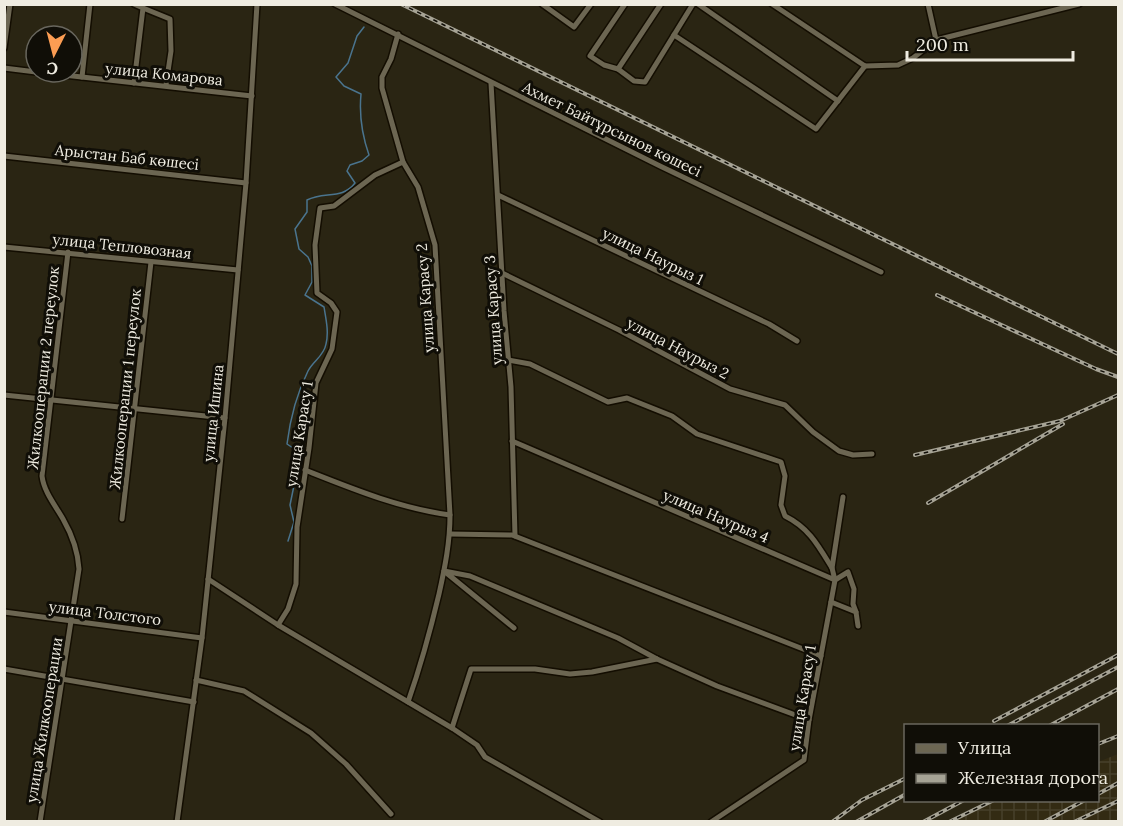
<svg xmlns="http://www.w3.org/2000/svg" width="1123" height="826" viewBox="0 0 1123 826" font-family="Lora,serif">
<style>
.industrial{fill:url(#industrial-grid)}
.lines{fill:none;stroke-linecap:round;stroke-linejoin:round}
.stream{stroke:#4a748e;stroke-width:1.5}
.street-casing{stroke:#130d01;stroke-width:8}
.street{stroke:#6c6652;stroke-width:5}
.rail-casing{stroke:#a6a395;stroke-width:4}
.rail{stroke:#100e07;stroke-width:1.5;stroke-dasharray:4.5;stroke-linecap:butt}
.labels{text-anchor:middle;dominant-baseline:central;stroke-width:6;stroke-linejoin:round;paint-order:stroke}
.street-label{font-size:15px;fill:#efece1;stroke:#100e07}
</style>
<defs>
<pattern id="industrial-grid" width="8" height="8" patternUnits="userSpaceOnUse" patternTransform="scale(1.5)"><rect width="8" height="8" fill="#332b13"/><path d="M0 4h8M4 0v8" fill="none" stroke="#47402a"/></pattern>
</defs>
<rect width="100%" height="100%" fill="#2a2513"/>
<path class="industrial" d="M1118,754V821H952L993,801L1098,800V762Z"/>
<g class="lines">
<path class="stream" d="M288,541L294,522L290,505L299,461L296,450L287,444C290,420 297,393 308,371C313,361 324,356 326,344C329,332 326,319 324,307L305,295L312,282V266L308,257L299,249L295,229L307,212V200C324,191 342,200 355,183L347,171L350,165L362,161L369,155C362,135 359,115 361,94L344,86L336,77L348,63L357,36L364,27"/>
<g class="street-casing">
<g id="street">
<path d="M335,4L660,166L881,272"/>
<path d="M542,4L574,27L591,4"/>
<path d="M625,4L590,56L604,65L618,69L634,81L645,82L693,4"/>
<path d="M698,4L838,101"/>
<path d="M772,4L865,66L898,65L913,58L936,40L1079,4"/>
<path d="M928,4L936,40"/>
<path d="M143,8L170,19L171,51L166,85"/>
<path d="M398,34L391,59L382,77V88L403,162L418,187L435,245L450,515C450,542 445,567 439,594C430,632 421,665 408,702"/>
<path d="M674,35L816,129L865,66"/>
<path d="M4,48L10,4"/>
<path d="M4,68L36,72"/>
<path d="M618,69L661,4"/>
<path d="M37,72L252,96"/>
<path d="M82,77L90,4"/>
<path d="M134,83L143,8L134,4"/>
<path d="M491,83L504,311L511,387L515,536"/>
<path d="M4,156L246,183"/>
<path d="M498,195L769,324L797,341"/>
<path d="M4,247L238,270"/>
<path d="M502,273L619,330L730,389L785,405L813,432L839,451L853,455L872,454"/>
<path d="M508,360L530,364L608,402L627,398L672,416L697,434L781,462L785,476L781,505L785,516C809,528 818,545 832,568"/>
<path d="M4,395L225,418"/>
<path d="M512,441L835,580L832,568L843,497"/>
<path d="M305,470C353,489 399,508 450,515"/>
<path d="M122,519L151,262"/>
<path d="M450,534L512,535L821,656"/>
<path d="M208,579L278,625L452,728L477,745L485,757L600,822"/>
<path d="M831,602L856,612L858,626"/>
<path d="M4,612L202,638"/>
<path d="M278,625L288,609L296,584L297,527L309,448L316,383L332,349L337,312L331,303L317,293L315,245L320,208L334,206L375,175L403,162"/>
<path d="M514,628L444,571L470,576L618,638L657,659L717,686L809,720"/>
<path d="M4,669L194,702"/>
<path d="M196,680L244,691L311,733L346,764L391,814"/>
<path d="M452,728L471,669H535L570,674L592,672L657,659"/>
<path d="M40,822L79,569C78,552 71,533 63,519C55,505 44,492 42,476L68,252"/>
<path d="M177,822L202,638L225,418L246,183L257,4"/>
<path d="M711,822L804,760L809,720L835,580L848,572L854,589L853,604L856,612"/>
</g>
</g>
<use href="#street" class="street"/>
<g class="rail-casing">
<g id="rail">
<path d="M401,4L1118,354"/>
<path d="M937,295L1096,369L1118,377"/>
<path d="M915,455L1060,421L1118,395"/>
<path d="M928,503L1063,424"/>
<path d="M994,721L1118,655"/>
<path d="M1007,726L1118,667"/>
<path d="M1049,726L1118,689"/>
<path d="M1098,744L1118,736"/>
<path d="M1098,794L1118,783"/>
<path d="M832,822L862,800L906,778"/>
<path d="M856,822L906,794"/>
<path d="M923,822L964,800"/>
<path d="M949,822L994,800"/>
<path d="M1044,822L1085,800"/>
<path d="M1074,822L1118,801"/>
</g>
</g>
<use href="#rail" class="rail"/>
</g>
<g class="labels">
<g class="street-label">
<text transform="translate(164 74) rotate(6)">улица Комарова</text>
<text transform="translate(612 129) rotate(26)">Ахмет Байтұрсынов көшесі</text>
<text transform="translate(127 157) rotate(6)">Арыстан Баб көшесі</text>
<text transform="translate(122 246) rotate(6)">улица Тепловозная</text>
<text transform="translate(653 256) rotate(26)">улица Наурыз 1</text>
<text transform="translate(425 298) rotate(-94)">улица Карасу 2</text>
<text transform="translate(493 310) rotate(-94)">улица Карасу 3</text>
<text transform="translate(678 348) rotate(28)">улица Наурыз 2</text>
<text transform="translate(43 368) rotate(-84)">Жилкооперации 2 переулок</text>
<text transform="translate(125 389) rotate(-84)">Жилкооперации 1 переулок</text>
<text transform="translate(213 413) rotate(-84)">улица Ишина</text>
<text transform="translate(299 434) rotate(-81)">улица Карасу 1</text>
<text transform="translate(716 516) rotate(23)">улица Наурыз 4</text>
<text transform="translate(105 613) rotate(7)">улица Толстого</text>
<text transform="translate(802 698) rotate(-81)">улица Карасу 1</text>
<text transform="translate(44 720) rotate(-81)">улица Жилкооперации</text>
</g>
</g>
<rect width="1123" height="826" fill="none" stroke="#efece1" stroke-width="12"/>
<rect x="904" y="724" width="195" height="78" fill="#100e07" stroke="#69675e" stroke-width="1.5"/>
<rect x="916" y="744" width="30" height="9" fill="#6c6652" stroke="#69675e" stroke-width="1.5"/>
<text x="958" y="754" font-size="18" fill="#efece1">Улица</text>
<rect x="916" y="774" width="30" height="9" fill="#a6a395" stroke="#69675e" stroke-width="1.5"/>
<text x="958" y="784" font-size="18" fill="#efece1">Железная дорога</text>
<g transform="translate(54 54) rotate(186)"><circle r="28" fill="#100e07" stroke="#69675e" stroke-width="1.5"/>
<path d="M0-4.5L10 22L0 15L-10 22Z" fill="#fc9d53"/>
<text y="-9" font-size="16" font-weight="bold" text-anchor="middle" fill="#efece1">С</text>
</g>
<path d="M907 51v9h166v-9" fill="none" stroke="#efece1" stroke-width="3"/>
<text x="916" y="51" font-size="18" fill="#efece1" stroke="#100e07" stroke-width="4.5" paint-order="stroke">200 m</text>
</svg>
